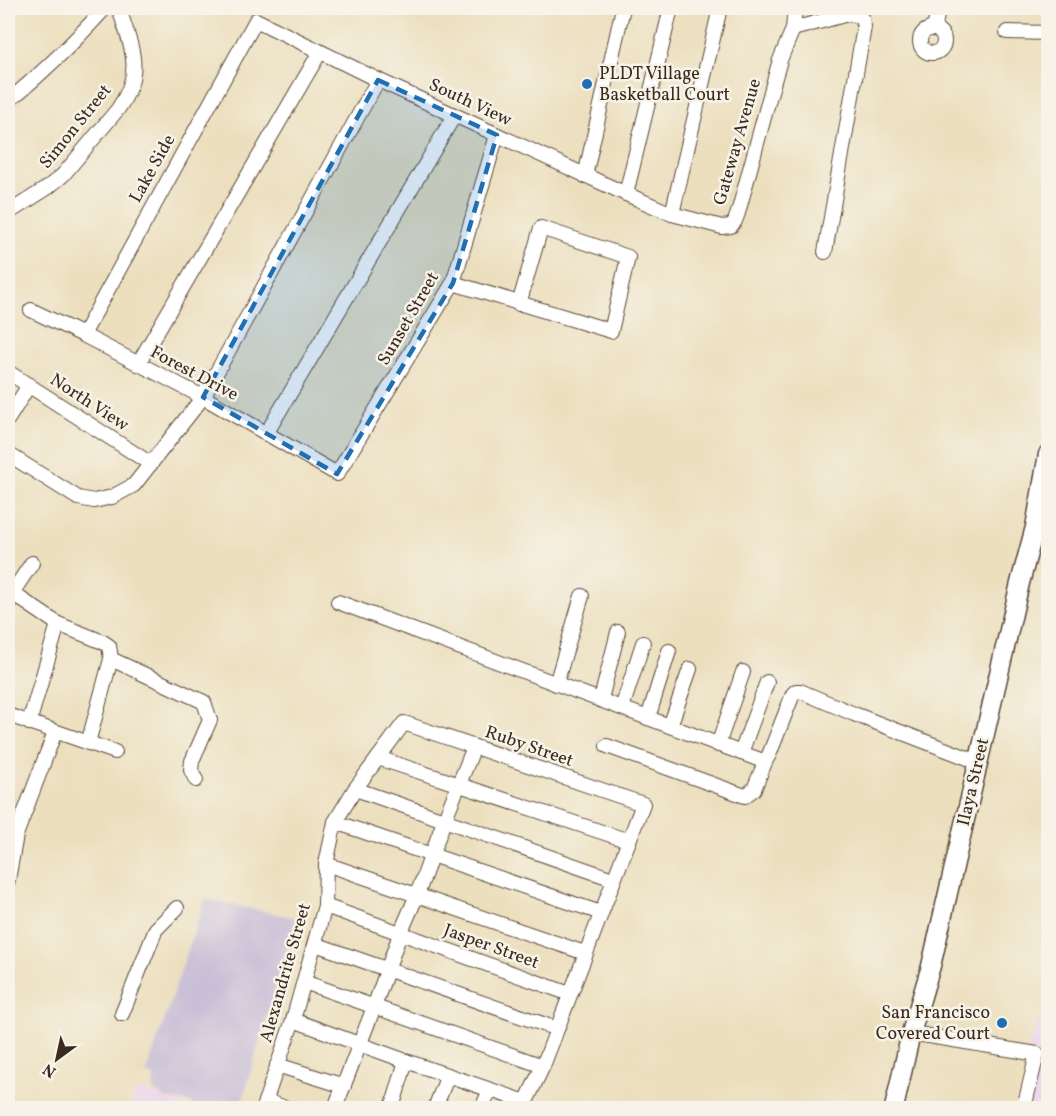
<svg xmlns="http://www.w3.org/2000/svg" width="1056" height="1116" viewBox="0 0 1056 1116" font-family="Vollkorn,serif">
<style>
.built{fill:#e9d2ed}
.industrial{fill:#c9bfd7}
.lines{fill:none;stroke-linecap:round;stroke-linejoin:round}
.street-casing{stroke:#564536;stroke-width:16}
.secondary-casing{stroke:#564536;stroke-width:21}
.street{stroke:#fff;stroke-width:14}
.secondary{stroke:#fff;stroke-width:18}
.marked{fill:#1f6fb2;fill-opacity:0.2;stroke:#1f6fb2;stroke-width:4.5;stroke-dasharray:12 8;stroke-linejoin:round}
.poi-dot{fill:#1f6fb2;stroke:#f7f3e8;stroke-width:2}
.labels{text-anchor:middle;dominant-baseline:central;stroke-width:5;stroke-linejoin:round;paint-order:stroke}
.poi-label{font-size:18px;fill:#3b2a1e;stroke:#f7f3e8;text-anchor:start}
.street-label{font-size:18px;fill:#3b2a1e;stroke:#f7f3e8}
</style>
<rect width="100%" height="100%" fill="#f7f3e8"/>
<filter id="ink" filterUnits="userSpaceOnUse"><feTurbulence type="fractalNoise" baseFrequency=".0167" numOctaves="2"/><feDisplacementMap in="SourceGraphic" scale="12" xChannelSelector="R" yChannelSelector="G"/><feConvolveMatrix kernelMatrix="1 2 1 2 8 2 1 2 1" color-interpolation-filters="sRGB"/></filter>
<filter id="wash" filterUnits="userSpaceOnUse"><feTurbulence type="fractalNoise" baseFrequency=".008" numOctaves="4" result="noise"/><feDisplacementMap in="SourceGraphic" scale="24" xChannelSelector="R" yChannelSelector="G"/><feGaussianBlur stdDeviation="1.35" result="paint"/><feColorMatrix in="noise" values="0 0 0 0 0 0 0 0 0 0 0 0 0 0 0 0 0 1.4 0 .05"/><feComposite in="paint" operator="in"/></filter>
<g filter="url(#wash)">
<rect width="100%" height="100%" fill="#ecdfbe"/>
<g class="built">
<path d="M1041,1016L1048,1019V1108H1026L1040,1053L1028,1049Z"/>
<path d="M136,1089L182,1104L181,1108H131Z"/>
</g>
<path class="industrial" d="M205,899L296,918L240,1108H192L193,1104L165,1098L153,1091L154,1077L146,1074Z"/>
</g>
<g filter="url(#ink)">
<g class="lines">
<g class="street-casing">
<g id="street">
<path d="M934,28L939,8"/>
<circle cx="932" cy="41" r="12"/>
<path d="M793,29L848,14L856,15L862,19L864,27L825,252"/>
<path d="M1007,32L1048,33"/>
<path d="M8,101C43,73 75,41 105,8"/>
<path d="M585,176L623,8"/>
<path d="M626,194L671,8"/>
<path d="M8,213L47,188L63,175L118,109C145,70 131,48 119,8"/>
<path d="M672,214L720,8"/>
<path d="M453,283L611,331L628,257L541,228L519,304"/>
<path d="M31,310L83,335L203,397L337,474L453,283L497,135"/>
<path d="M83,335L256,20L378,80L626,194L672,214L722,227L731,226L735,221L738,213L772,88L780,60L793,29L795,8"/>
<path d="M138,364L320,52"/>
<path d="M8,372L151,464"/>
<path d="M8,419L29,385"/>
<path d="M266,434L454,116"/>
<path d="M8,454L78,498L94,501L112,497L134,485L203,397L378,80"/>
<path d="M12,593L58,624L103,642L109,646L111,659L88,743"/>
<path d="M8,599L32,563"/>
<path d="M338,602C480,655 622,707 763,761L766,760L769,755L793,694L796,691H800L854,714L978,762"/>
<path d="M111,659L204,702L210,720L192,761L191,770L196,780"/>
<path d="M556,684L582,596"/>
<path d="M601,699L618,632"/>
<path d="M622,708L643,643"/>
<path d="M8,715L115,752"/>
<path d="M648,718L669,651"/>
<path d="M29,723L58,624"/>
<path d="M670,726L690,669"/>
<path d="M718,745L743,672"/>
<path d="M607,746L745,796L754,789L766,760"/>
<path d="M741,753L767,682"/>
<path d="M378,758L629,841"/>
<path d="M355,789L613,879"/>
<path d="M335,822L601,913"/>
<path d="M326,864L585,953"/>
<path d="M8,880L16,835L55,732"/>
<path d="M325,906L570,994"/>
<path d="M315,944L557,1029"/>
<path d="M304,982L543,1066"/>
<path d="M122,1014L156,929L177,908"/>
<path d="M293,1020L406,1061L526,1102"/>
<path d="M911,1033L1037,1054L1024,1108"/>
<path d="M277,1065L344,1086"/>
<path d="M265,1101L286,1108"/>
<path d="M263,1108L293,1020L325,906L326,864L335,822L355,789L404,723L643,804L543,1066L523,1108"/>
<path d="M335,1108L374,1007L400,934L417,895L444,821L474,747"/>
<path d="M392,1108L406,1061"/>
<path d="M435,1108L448,1075"/>
<path d="M482,1108L490,1090"/>
</g>
</g>
<g class="secondary-casing">
<path id="secondary" d="M894,1108L911,1033L931,966L1020,583L1035,527L1048,454"/>
</g>
<use href="#street" class="street"/>
<use href="#secondary" class="secondary"/>
</g>
</g>
<path class="marked" d="M378,80L497,135L453,283L337,474L203,397Z"/>
<g class="poi-dot">
<circle cx="587" cy="84" r="6"/>
<circle cx="1002" cy="1023" r="6"/>
</g>
<g class="labels">
<g class="poi-label">
<text x="599" y="74">PLDT Village<tspan x="599" dy="21">Basketball Court</tspan></text>
<text x="990" y="1013" text-anchor="end">San Francisco<tspan x="990" dy="21">Covered Court</tspan></text>
</g>
<g class="street-label">
<text transform="translate(470 103) rotate(25)">South View</text>
<text transform="translate(76 127) rotate(-51)">Simon Street</text>
<text transform="translate(738 142) rotate(-74)">Gateway Avenue</text>
<text transform="translate(153 169) rotate(-61)">Lake Side</text>
<text transform="translate(409 319) rotate(-60)">Sunset Street</text>
<text transform="translate(194 374) rotate(28)">Forest Drive</text>
<text transform="translate(89 403) rotate(33)">North View</text>
<text transform="translate(529 747) rotate(19)">Ruby Street</text>
<text transform="translate(974 782) rotate(-77)">Ilaya Street</text>
<text transform="translate(491 947) rotate(20)">Jasper Street</text>
<text transform="translate(286 973) rotate(-74)">Alexandrite Street</text>
</g>
</g>
<rect width="1056" height="1116" fill="none" stroke="#f7f3e8" stroke-width="30"/>
<g transform="translate(57 1059) rotate(213)" stroke="#f7f3e8" stroke-width="4.5" paint-order="stroke">
<path d="M0-4.5L10 22L0 15L-10 22Z" fill="#3b2a1e"/>
<text y="-9" font-size="16" font-weight="bold" text-anchor="middle" fill="#3b2a1e">N</text>
</g>
</svg>
